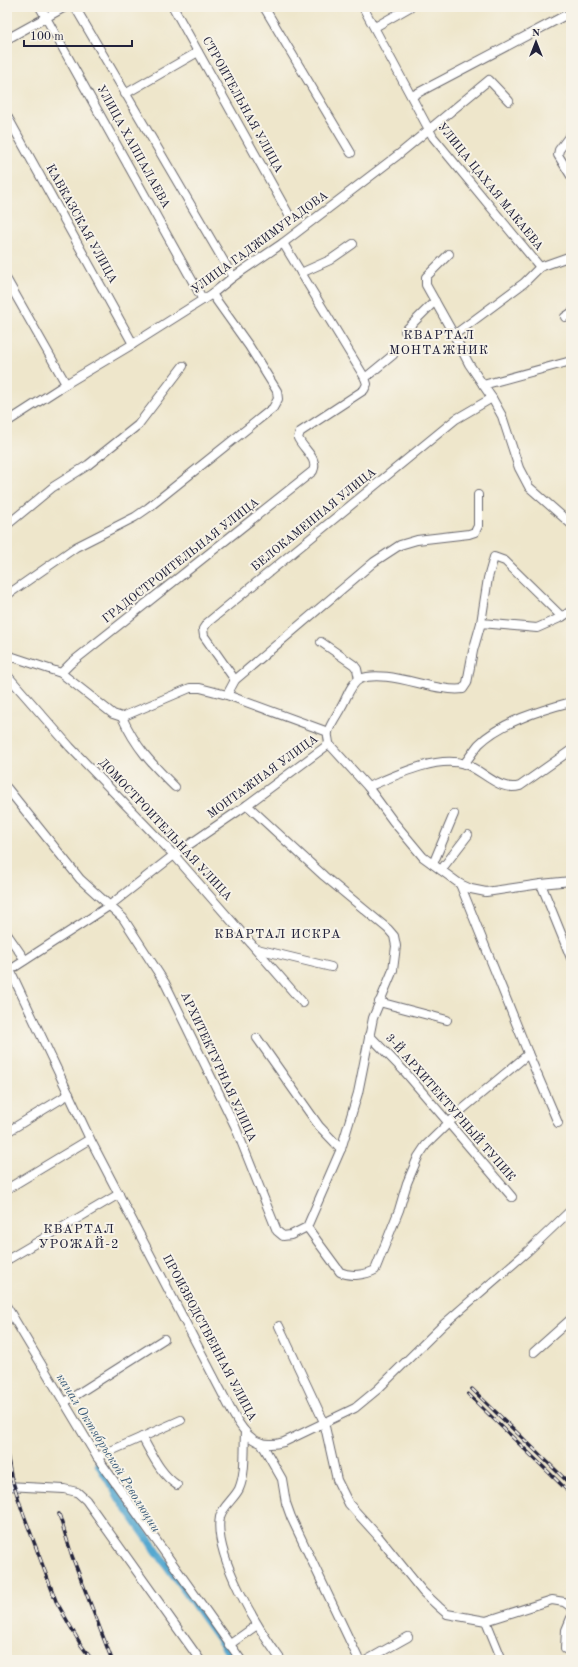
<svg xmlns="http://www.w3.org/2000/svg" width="578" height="1667" viewBox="0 0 578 1667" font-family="'Old Standard TT',serif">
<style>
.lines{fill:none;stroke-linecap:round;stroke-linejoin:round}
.canal{stroke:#55a8d0;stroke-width:8}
.street-casing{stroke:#69676d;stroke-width:10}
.street{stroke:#fff;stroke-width:8}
.rail-casing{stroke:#22223b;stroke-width:3.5}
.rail{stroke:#f7f3e8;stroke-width:2;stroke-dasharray:6;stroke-linecap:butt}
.labels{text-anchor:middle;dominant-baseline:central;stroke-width:4;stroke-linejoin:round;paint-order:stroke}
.street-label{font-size:12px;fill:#22223b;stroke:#f7f3e8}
.neighbourhood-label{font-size:13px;letter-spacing:1px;fill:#22223b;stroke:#f7f3e8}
.water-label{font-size:13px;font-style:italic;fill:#365877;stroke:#f7f3e8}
</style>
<rect width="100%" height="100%" fill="#f7f3e8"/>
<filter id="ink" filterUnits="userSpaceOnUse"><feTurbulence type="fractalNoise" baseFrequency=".025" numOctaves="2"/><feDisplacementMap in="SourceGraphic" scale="8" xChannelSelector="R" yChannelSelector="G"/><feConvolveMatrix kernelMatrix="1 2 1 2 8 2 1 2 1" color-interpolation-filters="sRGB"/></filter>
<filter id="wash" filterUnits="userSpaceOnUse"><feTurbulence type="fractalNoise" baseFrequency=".012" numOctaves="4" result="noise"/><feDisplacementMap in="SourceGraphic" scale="16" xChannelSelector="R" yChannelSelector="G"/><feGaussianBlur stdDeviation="0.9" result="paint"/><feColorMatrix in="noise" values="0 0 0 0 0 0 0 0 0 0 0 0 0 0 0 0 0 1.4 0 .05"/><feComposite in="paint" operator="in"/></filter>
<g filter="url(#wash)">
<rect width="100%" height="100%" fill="#eee6cb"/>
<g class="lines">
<path class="canal" d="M99,1465L121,1501L234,1660"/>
</g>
</g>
<g filter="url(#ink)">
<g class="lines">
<g class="street-casing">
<g id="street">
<path d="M40,7L203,300"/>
<path d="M75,7L233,277"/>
<path d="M173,7L289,215"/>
<path d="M264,7L351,153"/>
<path d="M363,7L433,137L540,267L571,256"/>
<path d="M375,27L410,7"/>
<path d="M7,39L65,7"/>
<path d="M125,94L198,52"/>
<path d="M412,96L564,16"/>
<path d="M7,116L133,344"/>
<path d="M571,134L559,150L558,155L571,176"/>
<path d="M449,254L426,277V285L454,335L469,364L492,398L502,416L519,468L529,487L571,524"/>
<path d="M301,273L330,260L353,244"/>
<path d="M7,280L66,384"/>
<path d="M565,317L571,313"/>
<path d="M405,331L435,301"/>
<path d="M454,335L524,283L540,267"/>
<path d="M365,378L393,355"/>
<path d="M483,385L571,361"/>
<path d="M7,422L66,384L133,344L212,294L233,277L283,243L398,155L489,80L509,101"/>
<path d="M7,525L53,487L88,465L138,425L183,366"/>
<path d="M7,595L76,547L135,517L148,508L273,408L278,399L277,391L249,346L212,294"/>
<path d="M481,623L488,578L494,557L505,561L562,617"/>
<path d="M321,642L354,665L357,669L359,679"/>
<path d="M7,655L61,673L113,714L122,717L190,688H200L227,695L328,732"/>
<path d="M61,673L71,663L313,471C319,459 303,449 298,438L300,432L364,390L367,384L365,378L283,243"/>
<path d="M7,675L70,747L174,855L303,1003"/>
<path d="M235,680L204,636L203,629L207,623L456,419L492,398"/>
<path d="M227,695L235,680L374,562L400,545L417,540L469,534L475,532L478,526V495"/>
<path d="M122,717C136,748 152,764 175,787"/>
<path d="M329,744L368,787L393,821L423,857L460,884L471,889L486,892L541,884L571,958"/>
<path d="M464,764C469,758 474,750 479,744C501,722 541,710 571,702"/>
<path d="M368,787C394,776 436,755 465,764C484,771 499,792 520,786L571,750"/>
<path d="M7,788L80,879L123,918L165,983L235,1126L277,1231L283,1236L291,1235L307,1227L341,1149L358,1093L373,1018L393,970L396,946L394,936L388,929L324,876L247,805"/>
<path d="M433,864L454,814"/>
<path d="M441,870L468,835"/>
<path d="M541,884L571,881"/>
<path d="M7,934L25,960"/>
<path d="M257,949L331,967"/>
<path d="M10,970L90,1139L232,1412C245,1435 256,1450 284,1442L355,1408L378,1389L444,1324L528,1251L570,1211L571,1212"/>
<path d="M7,972L109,906L174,855L247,805L329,744C329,740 327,735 328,732C330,724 339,712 343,704C347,697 351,683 360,679C386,668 436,693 463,689L467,683L473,651L481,623L537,628L562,617L571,611"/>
<path d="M379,1002L447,1020"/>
<path d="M369,1035L405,1072L512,1197"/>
<path d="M257,1038L319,1126L341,1149"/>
<path d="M528,1053L558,1123"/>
<path d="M7,1132L69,1094"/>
<path d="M7,1189L90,1139"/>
<path d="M307,1227L340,1272C350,1277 366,1275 375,1270L399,1210L407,1183L418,1157L426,1145L464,1108L526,1056L528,1053L460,884"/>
<path d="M7,1260L119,1194"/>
<path d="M7,1307L97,1457L241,1660"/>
<path d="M279,1326L324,1422L337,1480L349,1504L377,1535L423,1592L439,1607L447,1614L486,1621L502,1660"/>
<path d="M534,1352L571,1319"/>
<path d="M65,1402L164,1339"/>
<path d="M245,1432C244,1450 246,1473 239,1489C234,1499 222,1507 220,1517C213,1555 258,1629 281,1660"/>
<path d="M142,1437C152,1454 160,1474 177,1485"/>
<path d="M262,1444L282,1479L286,1503L291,1517L359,1660"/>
<path d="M97,1457L181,1420"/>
<path d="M7,1486L64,1489L77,1492L86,1500L200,1660"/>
<path d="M486,1621L552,1600L564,1602L571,1607"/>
<path d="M229,1645L257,1625"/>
<path d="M565,1649L566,1630L571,1618"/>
<path d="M367,1660L408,1637"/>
</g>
</g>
<use href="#street" class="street"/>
<g class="rail-casing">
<g id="rail">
<path d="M472,1389L571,1485"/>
<path d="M468,1394L571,1494"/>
<path d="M7,1454L11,1476L22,1510L56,1601L81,1645L92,1660"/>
<path d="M59,1514L72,1556L112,1660"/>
</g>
</g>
<use href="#rail" class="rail"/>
</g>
</g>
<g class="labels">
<g class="street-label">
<text transform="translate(242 105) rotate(61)">СТРОИТЕЛЬНАЯ УЛИЦА</text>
<text transform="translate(133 147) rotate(61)">УЛИЦА ХАППАЛАЕВА</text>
<text transform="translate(490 187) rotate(51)">УЛИЦА ЦАХАЯ МАКАЕВА</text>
<text transform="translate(81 224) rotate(61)">КАВКАЗСКАЯ УЛИЦА</text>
<text transform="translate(260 243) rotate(-36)">УЛИЦА ГАДЖИМУРАДОВА</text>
<text transform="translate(314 520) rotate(-39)">БЕЛОКАМЕННАЯ УЛИЦА</text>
<text transform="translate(181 561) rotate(-38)">ГРАДОСТРОИТЕЛЬНАЯ УЛИЦА</text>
<text transform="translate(263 777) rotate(-36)">МОНТАЖНАЯ УЛИЦА</text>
<text transform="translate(165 830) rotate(47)">ДОМОСТРОИТЕЛЬНАЯ УЛИЦА</text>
<text transform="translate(218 1067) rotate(65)">АРХИТЕКТУРНАЯ УЛИЦА</text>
<text transform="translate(450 1108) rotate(49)">3-Й АРХИТЕКТУРНЫЙ ТУПИК</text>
<text transform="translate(209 1338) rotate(62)">ПРОИЗВОДСТВЕННАЯ УЛИЦА</text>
</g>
<g class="neighbourhood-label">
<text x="439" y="335">КВАРТАЛ<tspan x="439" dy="15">МОНТАЖНИК</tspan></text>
<text x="278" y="934">КВАРТАЛ ИСКРА</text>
<text x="79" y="1229">КВАРТАЛ<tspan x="79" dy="15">УРОЖАЙ-2</tspan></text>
</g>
<g class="water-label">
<text transform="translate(108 1453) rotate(58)">канал Октябрьской Революции</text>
</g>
</g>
<rect width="578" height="1667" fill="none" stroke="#f7f3e8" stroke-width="24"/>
<g transform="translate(536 42)" stroke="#f7f3e8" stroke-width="3" paint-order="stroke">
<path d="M0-3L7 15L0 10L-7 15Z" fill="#22223b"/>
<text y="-6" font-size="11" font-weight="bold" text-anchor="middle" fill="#22223b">N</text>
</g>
<path d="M24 40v6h108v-6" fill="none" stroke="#22223b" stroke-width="2"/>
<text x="30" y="40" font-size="12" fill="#22223b" stroke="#f7f3e8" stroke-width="3" paint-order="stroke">100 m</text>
</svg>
